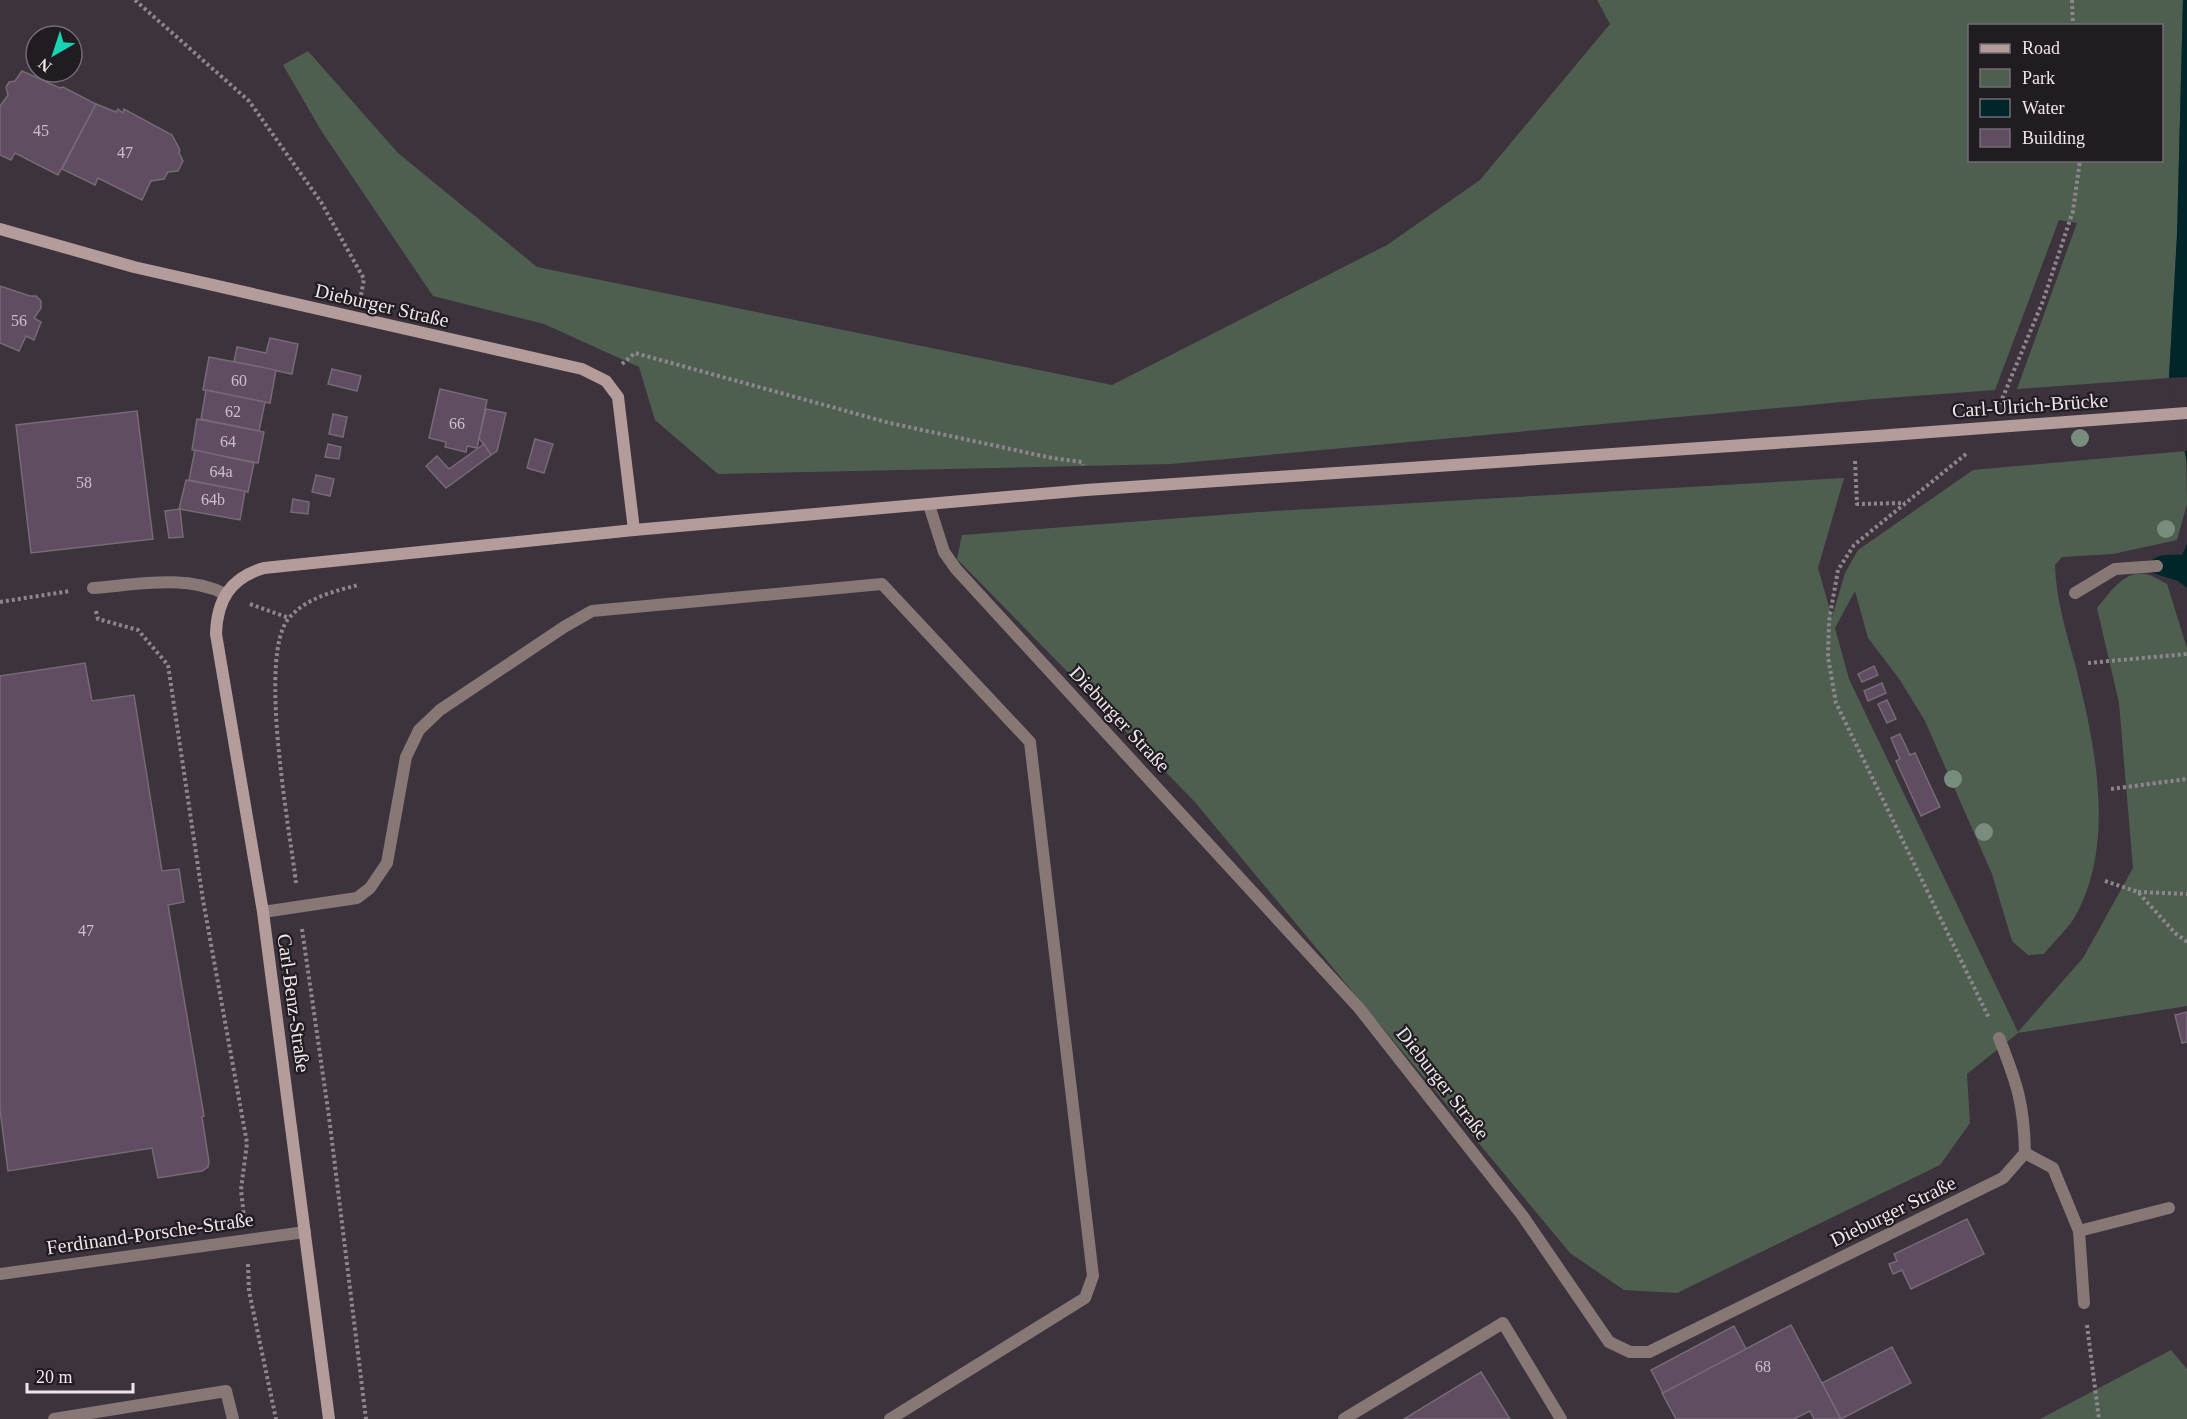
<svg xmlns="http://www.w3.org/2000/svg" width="2187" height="1419" viewBox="0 0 2187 1419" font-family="Georgia,serif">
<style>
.green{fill:#4e5f50;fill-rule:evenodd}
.water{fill:#012629}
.pier{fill:#3c333d}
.building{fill:#614d62;stroke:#756a75;stroke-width:1.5}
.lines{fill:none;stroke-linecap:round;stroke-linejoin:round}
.path{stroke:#8e868e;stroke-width:4;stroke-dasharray:3 3;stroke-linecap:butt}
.lane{stroke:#877876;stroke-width:12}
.street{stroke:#877876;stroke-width:12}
.secondary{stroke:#b49c9a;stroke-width:12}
.secondary-bridge{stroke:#b49c9a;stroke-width:12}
.tree{fill:#788d7c}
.labels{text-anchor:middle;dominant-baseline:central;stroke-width:4.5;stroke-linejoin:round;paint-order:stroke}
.number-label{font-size:16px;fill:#cac0ca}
.street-label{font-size:20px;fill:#ede7ed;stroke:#201c21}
</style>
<rect width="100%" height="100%" fill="#3c333d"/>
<g class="green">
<path d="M1597,0H2183L2177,235L2169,378L2017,389L2077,223L2059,220L1995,390L1874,399L1171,464L718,474L655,420L639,367L544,324L433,296L322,132L283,65L308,51L398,153L537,267L1112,385L1387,245L1480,180L1610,24ZM1970,26H2162V160H1970Z"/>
<path d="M2186,451L2187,504L2177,540L2113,554L2062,557L2055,565C2056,601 2067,634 2076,668C2095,745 2116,842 2076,915C2068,929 2054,941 2044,954L2028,955L2012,941L1992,874L1925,721L1900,680L1868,638L1855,591L1835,628L1849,679L2018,1032L2083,958L2133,868L2119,703L2097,608C2109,594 2124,570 2145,574C2152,575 2161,581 2167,584L2187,648V1006L2018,1033L1967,1074L1970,1123L1940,1165L1677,1293L1624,1290L1570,1253L1194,801L957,559L962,535L1259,512L1844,478L1818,568L1832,617L1845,573L1858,550L1973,470Z"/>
<path d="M2171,1350L2187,1369V1419H2040Z"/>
</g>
<g class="water">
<path d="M2183,0H2187V463L2169,378L2177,235Z"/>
<path d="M2187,544V588L2178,581L2143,570C2153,554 2164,554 2182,555Z"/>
</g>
<path class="pier" d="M2187,377V451H2183L2166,378Z"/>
<g class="building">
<path d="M22,71L60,88L63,87L96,104L58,175L15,153L11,160L0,155V106L8,95L6,87L9,82L15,81Z"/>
<path d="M96,104L116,112L118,109L123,113L124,109L172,135L180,150L179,153L183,161L178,171L168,172L164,179L151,181L142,200L98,178L95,185L62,169Z"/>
<path d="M0,286L30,296H36L41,301V308L34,318L41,322L34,340L26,336L19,351L0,343Z"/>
<path d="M270,338L298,344L292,374L234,362L237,347L266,353Z"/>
<path d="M209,357L276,370L270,403L203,390Z"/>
<path d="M332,369L361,376L357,391L328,384Z"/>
<path d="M440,389L487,400L477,448L467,446L466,452L445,447L446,442L429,438Z"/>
<path d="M206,390L265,402L259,431L201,419Z"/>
<path d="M486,409L506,413L497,451L491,455L479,438Z"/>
<path d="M137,411L153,539L31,553L16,425Z"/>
<path d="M333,414L347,417L343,437L329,434Z"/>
<path d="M197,419L264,432L258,463L192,450Z"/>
<path d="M535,439L553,444L544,473L527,468Z"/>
<path d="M328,444L341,447L339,459L325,457Z"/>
<path d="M484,444L491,455L446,488L426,466L437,456L449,469Z"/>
<path d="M195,450L254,463L248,492L189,480Z"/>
<path d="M316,475L334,479L330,496L312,492Z"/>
<path d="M186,480L245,491L240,520L179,509Z"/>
<path d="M293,499L309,502L308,514L291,512Z"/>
<path d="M180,509L183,537L169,538L165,511Z"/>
<path d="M85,663L92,701L134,695L162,871L179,869L184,902L168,905L204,1116L202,1117L209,1162L208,1167L202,1171L158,1178L152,1148L8,1171L0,1110V676Z"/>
<path d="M1874,666L1878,675L1862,682L1858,674Z"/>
<path d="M1882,683L1886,693L1868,701L1864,691Z"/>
<path d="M1887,700L1896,719L1887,723L1878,704Z"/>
<path d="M1900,734L1910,755L1915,753L1940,807L1921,816L1896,761L1900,759L1891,738Z"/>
<path d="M2187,1012V1042L2182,1043L2175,1015Z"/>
<path d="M1967,1219L1984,1254L1911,1289L1902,1270L1893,1274L1889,1264L1897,1261L1894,1254Z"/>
<path d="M1791,1325L1841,1419H1814L1810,1411L1794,1419H1676L1662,1393Z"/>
<path d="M1734,1326L1746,1349L1663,1393L1651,1370Z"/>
<path d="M1892,1347L1911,1383L1841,1419L1822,1383Z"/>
<path d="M1481,1372L1510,1419H1404Z"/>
</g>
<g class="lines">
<g class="path">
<path d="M135,0L249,101L321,202L364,279L361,295"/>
<path d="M2072,0L2073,26"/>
<path d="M622,364L635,353L890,423L1052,458L1082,462L1083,465"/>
<path d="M2000,404L2043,301L2073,211L2080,160"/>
<path d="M1966,454L1854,545L1838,570L1829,621L1828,657L1836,703L1989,1018"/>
<path d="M1855,461L1857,504L1905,503"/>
<path d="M0,602L70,591"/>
<path d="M250,604L289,618"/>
<path d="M96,611L98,619L138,630L168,665L203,900L247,1143L241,1190L244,1217"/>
<path d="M2088,663L2187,654"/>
<path d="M2111,789L2187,779"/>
<path d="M2105,881L2138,892L2175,933L2187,942"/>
<path d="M296,883C290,831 257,655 289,618C306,598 335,591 358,585"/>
<path d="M2138,892L2187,894"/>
<path d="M302,929L329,1117L366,1419"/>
<path d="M248,1264L249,1291L276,1419"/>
<path d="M2087,1325L2099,1419"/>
</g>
<g class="lane">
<path d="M929,505L944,552L956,569L1359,1008L1522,1215L1609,1342L1630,1352H1649L2003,1178L2025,1153"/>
<path d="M93,588C135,585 186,574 225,594"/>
<path d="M2075,593L2115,569L2157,566"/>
<path d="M263,912L357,898L370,888L387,863L406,757L419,730L440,710L564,627L592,611L882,584L1030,742L1093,1276L1085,1298L890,1419"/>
<path d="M1999,1038C2017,1083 2024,1104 2025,1153"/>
<path d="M2025,1153L2053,1168L2079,1231L2084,1303"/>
<path d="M2079,1231L2169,1208"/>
<path d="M54,1419L226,1391L233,1419"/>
<path d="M1344,1419L1503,1323L1561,1419"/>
</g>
<path class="street" d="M0,1274L305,1232"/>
<g class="secondary">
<path d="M0,229L134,267L582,369L606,381L618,397L634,530"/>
<path d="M329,1419L263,912L216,634C217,600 230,578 264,568L634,530L1086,490L1877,436"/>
</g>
<path class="secondary-bridge" d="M1877,436L2187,413"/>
</g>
<g class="tree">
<circle cx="2080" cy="438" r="9"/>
<circle cx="2166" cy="529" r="9"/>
<circle cx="1953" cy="779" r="9"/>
<circle cx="1984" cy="832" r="9"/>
</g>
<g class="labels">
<g class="number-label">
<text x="41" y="130">45</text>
<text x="125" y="152">47</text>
<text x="19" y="320">56</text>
<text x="239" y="380">60</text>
<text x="233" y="411">62</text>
<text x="457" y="423">66</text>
<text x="228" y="441">64</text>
<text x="221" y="471">64a</text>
<text x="84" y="482">58</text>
<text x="213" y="499">64b</text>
<text x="86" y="930">47</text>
<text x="1763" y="1366">68</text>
</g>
<g class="street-label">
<text transform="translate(382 305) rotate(13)">Dieburger Straße</text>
<text transform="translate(2030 405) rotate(-4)">Carl-Ulrich-Brücke</text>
<text transform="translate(1120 719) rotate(47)">Dieburger Straße</text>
<text transform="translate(294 1003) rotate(82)">Carl-Benz-Straße</text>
<text transform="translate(1443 1083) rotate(52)">Dieburger Straße</text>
<text transform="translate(1893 1211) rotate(-26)">Dieburger Straße</text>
<text transform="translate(150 1233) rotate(-8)">Ferdinand-Porsche-Straße</text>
</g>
</g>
<rect x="1968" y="24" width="195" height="138" fill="#201c21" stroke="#726d73" stroke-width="1.5"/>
<rect x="1980" y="44" width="30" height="9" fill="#b49c9a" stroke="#726d73" stroke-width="1.5"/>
<text x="2022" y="54" font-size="18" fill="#ede7ed">Road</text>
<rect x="1980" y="69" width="30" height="18" fill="#4e5f50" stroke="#726d73" stroke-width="1.5"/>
<text x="2022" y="84" font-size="18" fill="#ede7ed">Park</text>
<rect x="1980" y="99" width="30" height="18" fill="#012629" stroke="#726d73" stroke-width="1.5"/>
<text x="2022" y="114" font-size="18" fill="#ede7ed">Water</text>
<rect x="1980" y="129" width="30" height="18" fill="#614d62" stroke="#726d73" stroke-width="1.5"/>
<text x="2022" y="144" font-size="18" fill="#ede7ed">Building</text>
<g transform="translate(54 54) rotate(219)"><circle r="28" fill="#201c21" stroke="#726d73" stroke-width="1.5"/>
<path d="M0-4.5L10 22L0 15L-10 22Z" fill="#17d5b2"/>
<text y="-9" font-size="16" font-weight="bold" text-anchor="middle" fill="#ede7ed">N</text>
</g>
<path d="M27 1383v9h106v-9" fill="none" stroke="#ede7ed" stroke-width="3"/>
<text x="36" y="1383" font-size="18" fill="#ede7ed" stroke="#201c21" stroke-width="4.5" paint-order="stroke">20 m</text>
</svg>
